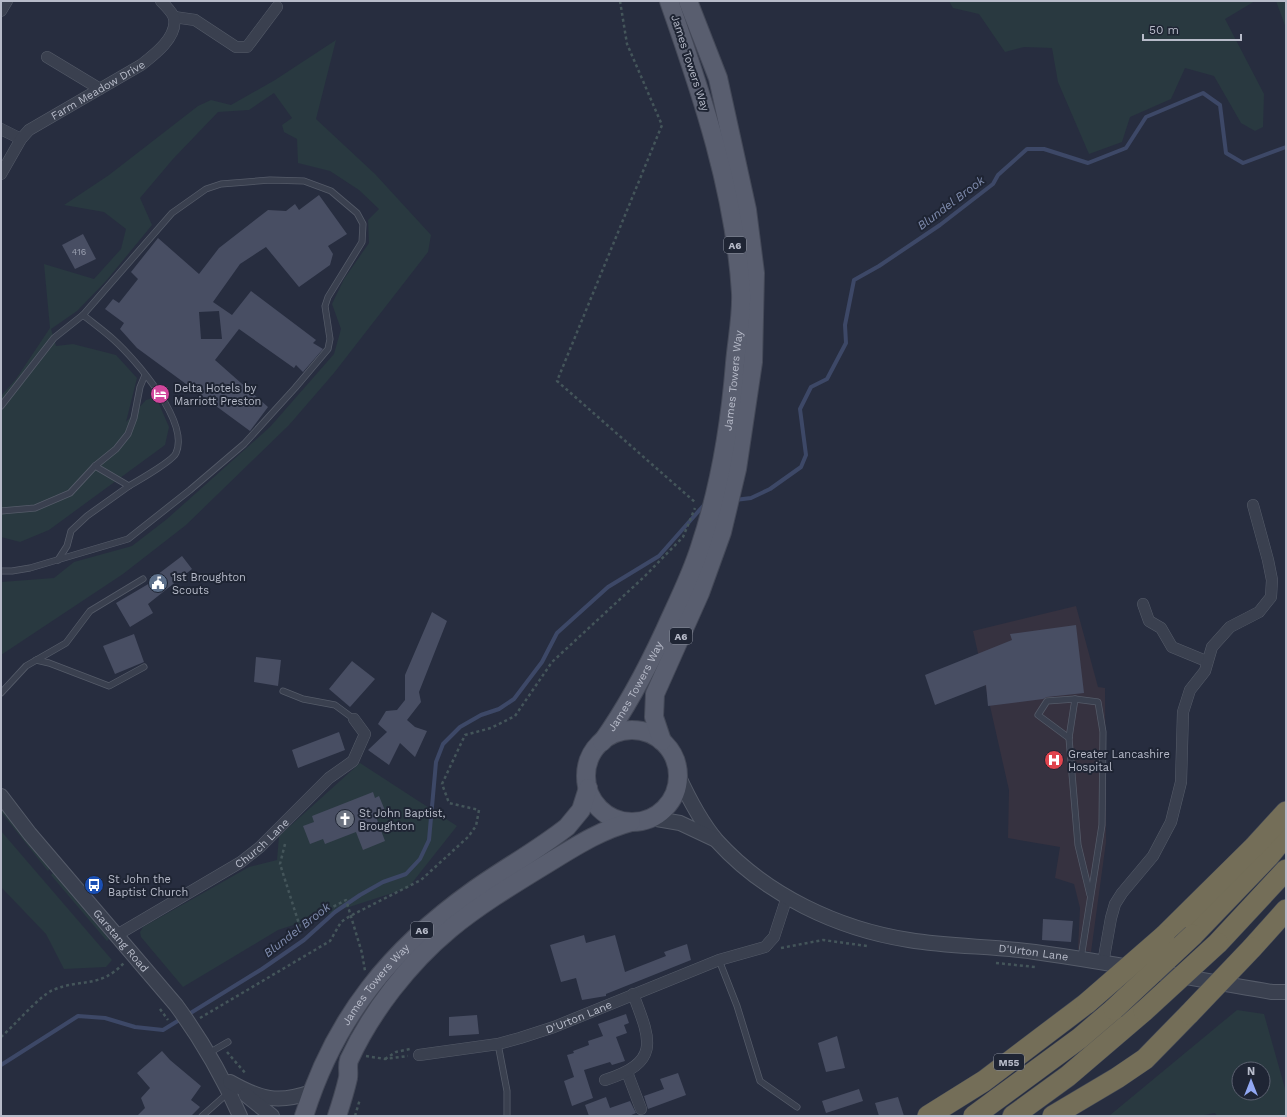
<svg xmlns="http://www.w3.org/2000/svg" width="1287" height="1117" viewBox="0 0 1287 1117" font-family="'Work Sans',sans-serif">
<style>
.medical{fill:#363240}
.green{fill:#293940;fill-rule:evenodd}
.lines{fill:none;stroke-linecap:round;stroke-linejoin:round}
.stream{stroke:#3d4867;stroke-width:4}
.building{fill:#484e63;fill-rule:evenodd}
.service-casing{stroke:#555b69;stroke-width:7}
.minor-casing{stroke:#555b69;stroke-width:12}
.tertiary-casing{stroke:#555b69;stroke-width:16}
.primary-casing{stroke:#444958;stroke-width:20}
.motorway-casing{stroke:#424856;stroke-width:22}
.path{stroke:#44555a;stroke-width:2.5;stroke-dasharray:3 3;stroke-linecap:butt}
.service{stroke:#3a404f;stroke-width:5.5}
.minor{stroke:#3a404f;stroke-width:11}
.tertiary{stroke:#3a404f;stroke-width:14}
.primary{stroke:#595e6f;stroke-width:18}
.motorway{stroke:#746e58;stroke-width:21}
.motorway-bridge-casing{stroke:#424856;stroke-width:22;stroke-linecap:butt}
.motorway-bridge{stroke:#746e58;stroke-width:21}
.labels{text-anchor:middle;dominant-baseline:central;stroke-width:4;stroke-linejoin:round;paint-order:stroke}
.number-label{font-size:9px;fill:#9ba0b0}
.shield{fill:#1f2534;stroke:#898e9c;stroke-width:1}
.shield-label{font-size:10px;font-weight:bold;fill:#b7bbc9}
.street-label{font-size:11px;fill:#b7bbc9;stroke:#1f2534}
.poi-label{font-size:11px;fill:#b7bbc9;stroke:#1f2534;text-anchor:start}
.water-label{font-size:12px;font-style:italic;fill:#808daf;stroke:#1f2534}
</style>
<rect width="100%" height="100%" fill="#272d3f"/>
<path class="medical" d="M1076,606L1098,687L1105,688L1106,842L1091,952L1078,949L1080,908L1074,884L1055,878L1060,847L1008,838L1009,790L973,631Z"/>
<g class="green">
<path d="M949,1H1255L1225,19L1264,94L1263,127L1255,131L1241,123L1214,76L1185,68L1171,99L1130,117L1122,142L1089,154L1058,82L1052,48L1024,47L1005,52L979,14L953,8Z"/>
<path d="M1276,1H1286V28Z"/>
<path d="M336,40L316,119L375,174L431,235L428,252L334,373L289,425L186,525L123,574L1,655V582L54,578L74,562L132,546L167,519L270,427L334,354L341,329L332,304L344,279L369,243L368,220L379,209L359,190L330,171L298,163L297,139L284,132L282,125L292,118L274,93L249,110L218,112L173,159L140,198L152,225L106,281L77,311L51,329L56,346L73,344L116,355L137,378L126,422L146,400L156,397L169,427L165,445L49,530L20,542L1,537V396L16,379L50,328L44,264L94,279L121,249L126,229L104,212L64,205L109,175L198,106L211,100L231,105L275,80Z"/>
<path d="M360,763L457,826L408,888L278,930L183,987L141,937L140,932L143,927L249,867L277,860L279,836Z"/>
<path d="M2,808L50,868L48,871L1,812Z"/>
<path d="M1,831L112,960L106,967L64,969L46,934L1,887Z"/>
<path d="M54,872L109,939L107,941L51,875Z"/>
<path d="M1237,1010L1264,1014L1286,1092V1116H1217L1215,1113L1199,1116H1109ZM1239,1069H1263V1093H1239Z"/>
</g>
<g class="lines">
<g class="stream">
<path d="M735,500L751,498L770,489L801,467L806,455L800,409L811,387L827,379L846,343L845,325L854,280L879,266L940,225L993,184L998,175L1027,149H1044L1088,163L1126,148L1146,117L1203,93L1220,105L1226,153L1243,163L1286,147"/>
<path d="M1,1065L78,1016L105,1018L135,1027L163,1030L262,969L304,940L335,912L360,895L383,882L406,874L420,859L429,840L436,762L443,744L460,727L481,715L499,709L514,699L542,662L557,633L608,587L659,556L704,505L706,504"/>
</g>
</g>
<g class="building">
<path d="M319,195L347,234L328,246L333,254L330,265L299,287L266,247L240,264L213,302L232,315L251,291L316,340L313,343L323,349L303,372L296,365L294,368L239,329L215,360L268,407L250,431L137,348L120,329L124,323L105,309L113,299L119,303L138,279L131,272L158,238L199,274L219,248L268,210L286,211L295,204L299,210ZM219,311L222,339H201L199,312Z"/>
<path d="M83,234L96,259L75,269L62,245Z"/>
<path d="M182,556L192,569L148,604L153,613L130,627L116,603L150,583L149,581Z"/>
<path d="M432,612L447,621L419,692L421,702L407,720L415,727L427,731L415,757L400,743L389,765L368,750L387,732L378,724L386,711L397,710L405,700V675Z"/>
<path d="M1076,625L1084,693L1047,697L1043,699L988,706L986,685L935,705L925,675L1012,640L1010,634Z"/>
<path d="M134,634L144,662L115,674L103,646Z"/>
<path d="M256,657L281,660L278,686L254,682Z"/>
<path d="M352,661L375,679L350,707L329,689Z"/>
<path d="M339,732L345,750L298,768L292,750Z"/>
<path d="M373,792L375,798L379,796L386,813L376,817L385,841L363,850L356,832L325,844L323,839L310,844L303,826L314,822L312,816Z"/>
<path d="M1043,919L1073,921L1071,942L1042,940Z"/>
<path d="M584,935L586,943L615,935L625,972L666,956L664,952L687,944L691,960L606,994V996L582,1000L576,978L561,982L550,945Z"/>
<path d="M626,1014L629,1023L624,1025L627,1033L616,1037L625,1061L612,1065L610,1062L584,1070L593,1098L572,1106L564,1081L574,1077L567,1055L574,1053L573,1051L589,1045L588,1041L603,1036L598,1024Z"/>
<path d="M477,1015L479,1034L449,1036V1017Z"/>
<path d="M837,1036L845,1068L826,1072L818,1043Z"/>
<path d="M162,1051L170,1060L201,1086L191,1100L200,1107L191,1116H137L145,1108L141,1098L150,1088L137,1073Z"/>
<path d="M678,1073L686,1095L648,1109L644,1096L664,1089L660,1079Z"/>
<path d="M859,1089L863,1101L826,1113L822,1101Z"/>
<path d="M606,1097L610,1108L630,1101L636,1113L629,1116H589L585,1105Z"/>
<path d="M898,1097L904,1116H879L875,1103Z"/>
</g>
<g class="lines">
<g class="service-casing">
<g id="service">
<path d="M83,315C93,323 104,331 114,340C136,360 190,422 176,453C173,461 139,480 129,486"/>
<path d="M1,406L54,338L83,315L172,213L206,189L221,184L270,180L304,181L331,191L357,213L363,224L362,242L328,297L325,306L330,339L328,349L295,388L244,444L190,490L128,539L30,568L12,571H1"/>
<path d="M1,511L35,508L70,493L95,466L116,449L128,434L134,418L140,387L145,375"/>
<path d="M58,560L67,546L71,531L87,516L129,486L95,466"/>
<path d="M36,660L49,663L109,686L144,667"/>
<path d="M283,691L303,699L335,705L354,719"/>
<path d="M1,693L26,666L66,643L90,611L143,579"/>
<path d="M1075,699L1069,738L1078,845L1090,895"/>
<path d="M1069,738L1038,715L1047,701L1075,699L1098,702L1103,732L1102,825L1081,958"/>
<path d="M719,960L737,1006L760,1081L797,1107"/>
<path d="M498,1044L507,1091V1116"/>
<path d="M209,1053L228,1042"/>
<path d="M202,1116L228,1093"/>
</g>
</g>
<g class="minor-casing">
<g id="minor">
<path d="M1,11L7,1"/>
<path d="M174,17L195,20L236,47H247L277,7"/>
<path d="M47,57L100,89"/>
<path d="M1,129L21,139"/>
<path id="s1" d="M1,174L21,139L29,130L141,65C154,55 178,37 174,18C173,13 165,5 161,1"/>
<path d="M1143,604L1149,621L1161,628L1172,647L1206,661"/>
<path id="s2" d="M117,935L241,862L260,847L329,778L353,761L365,734L354,719"/>
<path d="M1103,963L1111,918L1115,904L1122,893L1153,856L1171,822L1181,782L1183,712L1190,690L1205,671L1212,647L1230,627L1259,612L1271,597L1272,580L1268,560L1253,505"/>
<path id="s3" d="M419,1055L498,1044L520,1038L554,1027L719,960L765,947L774,937L787,897"/>
<path d="M627,1072L641,1109"/>
<path d="M605,1080C661,1062 651,1041 633,994"/>
</g>
</g>
<g class="tertiary-casing">
<g id="tertiary">
<path id="s4" d="M678,775C688,797 701,822 717,841C766,895 838,929 909,940C951,947 994,946 1035,952C1115,963 1193,979 1272,992H1286"/>
<path id="s5" d="M1,796L30,834L176,1005C201,1039 223,1077 240,1116"/>
<path d="M651,818L680,823L714,839"/>
<path d="M230,1082C260,1099 278,1104 311,1092"/>
<path d="M246,1095L272,1116"/>
</g>
</g>
<g class="primary-casing">
<g id="primary">
<circle cx="632" cy="776" r="46"/>
<path d="M662,741L654,717L655,694L700,593L722,532L737,469L753,362L755,273L747,210L718,78L688,1"/>
<path id="s6" d="M602,742C627,707 647,669 665,630C677,603 691,576 700,547C720,487 730,426 735,363C737,340 742,316 741,293C735,193 702,95 669,1"/>
<path id="s7" d="M304,1116C335,1017 391,949 474,890C505,868 538,850 567,827L581,810L588,788"/>
<path d="M337,1116C341,1104 345,1091 348,1078C349,1072 347,1066 349,1060C371,1012 409,963 450,929C478,906 509,887 540,868C570,850 597,831 631,822"/>
</g>
</g>
<g class="motorway-casing">
<g id="motorway">
<path d="M1193,935L1269,856L1286,835"/>
<path d="M1164,936L1254,847L1286,812"/>
<path d="M1218,943L1286,870"/>
<path d="M1252,948L1286,910"/>
<path d="M928,1116L984,1081L1087,1003"/>
<path d="M974,1116L1080,1038L1114,1009"/>
<path d="M1013,1116L1068,1076L1144,1011"/>
<path d="M1053,1116L1117,1078L1145,1059L1189,1014"/>
</g>
</g>
<g class="path">
<path d="M620,1L627,44L662,125L557,381L696,503"/>
<path d="M285,844L280,864L300,927L323,912L346,900L362,953L365,971"/>
<path d="M781,948L823,940L867,946"/>
<path d="M996,963L1035,967"/>
<path d="M160,1009L168,1020"/>
<path d="M200,1018L330,941L341,922L350,916L421,880L468,837L476,826L479,810L449,803L442,784L465,735L491,728L515,716L552,662L644,577L683,537L695,508"/>
<path d="M1,1037C14,1026 39,996 53,990C81,978 99,989 124,963"/>
<path d="M227,1052L246,1074"/>
<path d="M366,1056L385,1059L408,1056"/>
<path d="M385,1059L396,1052L410,1049"/>
<path d="M355,1116L360,1099"/>
</g>
<use href="#service" class="service"/>
<use href="#minor" class="minor"/>
<use href="#tertiary" class="tertiary"/>
<use href="#primary" class="primary"/>
<use href="#motorway" class="motorway"/>
<g class="motorway-bridge-casing">
<g id="motorway-bridge">
<path d="M1087,1003L1164,936"/>
<path d="M1114,1009L1193,935"/>
<path d="M1144,1011L1218,943"/>
<path d="M1189,1014L1252,948"/>
</g>
</g>
<use href="#motorway-bridge" class="motorway-bridge"/>
</g>
<defs>
<g id="hotel-disc" transform="scale(1)"><circle r="9.5" fill="#d1479c" stroke="#1f2534"/><path d="M-6-4.5h1.5V1H6V5H4.5V3h-9V5H-6ZM-4 0a1.8 1.8 0 1 1 3.6 0ZM.5 0V-2.5h3Q6-2.5 6 0Z" fill="#fff"/></g>
<g id="civic-disc" transform="scale(1)"><circle r="9.5" fill="#5c6f8a" stroke="#1f2534"/><path d="M-.6-6.5H3V-4.5H.6V-3L4-1V1h2V6H-6V1h2V-1L-.6-3ZM-1.2 2.5V6h2.4V2.5Z" fill="#fff"/></g>
<g id="hospital-disc" transform="scale(1)"><circle r="9.5" fill="#e0444e" stroke="#1f2534"/><path d="M-5-5h3v3.5h4V-5h3V5h-3V1.5h-4V5h-3Z" fill="#fff"/></g>
<g id="church-disc" transform="scale(1)"><circle r="9.5" fill="#6b7280" stroke="#1f2534"/><path d="M-1.2-6h2.4v3.5h3.3v2.4h-3.3V6h-2.4V-.1h-3.3v-2.4h3.3Z" fill="#fff"/></g>
<g id="bus-disc" transform="scale(1)"><circle r="9.5" fill="#1a4fb4" stroke="#1f2534"/><path d="M-5-6H5V4H4V6H2V4H-2V6H-4V4H-5ZM-3.5-4V0h7V-4ZM-3.5 1.2v1.5H-2V1.2ZM2 1.2v1.5H3.5V1.2Z" fill="#fff"/></g>
</defs>
<g fill-rule="evenodd">
<use href="#hotel-disc" x="160" y="394"/>
<use href="#civic-disc" x="158" y="583"/>
<use href="#hospital-disc" x="1054" y="760"/>
<use href="#church-disc" x="345" y="819"/>
<use href="#bus-disc" x="94" y="885"/>
</g>
<g class="labels">
<g class="number-label">
<text x="79" y="252">416</text>
</g>
<g class="shield">
<rect x="724" y="237" width="22" height="16" rx="3"/>
<rect x="670" y="628" width="22" height="16" rx="3"/>
<rect x="411" y="922" width="22" height="16" rx="3"/>
<rect x="994" y="1054" width="30" height="16" rx="3"/>
</g>
<g class="shield-label">
<text x="735" y="245">A6</text>
<text x="681" y="636">A6</text>
<text x="422" y="930">A6</text>
<text x="1009" y="1062">M55</text>
</g>
<g class="street-label">
<text transform="translate(690 63) rotate(72)">James Towers Way</text>
<text stroke="none"><textPath href="#s1" startOffset="132">Farm Meadow Drive</textPath></text>
<text stroke="none"><textPath href="#s6" startOffset="389">James Towers Way</textPath></text>
<text stroke="none"><textPath href="#s6" startOffset="65">James Towers Way</textPath></text>
<text stroke="none"><textPath href="#s2" startOffset="172">Church Lane</textPath></text>
<text stroke="none"><textPath href="#s5" startOffset="188">Garstang Road</textPath></text>
<text stroke="none"><textPath href="#s4" startOffset="422">D'Urton Lane</textPath></text>
<text stroke="none"><textPath href="#s7" startOffset="151">James Towers Way</textPath></text>
<text stroke="none"><textPath href="#s3" startOffset="165">D'Urton Lane</textPath></text>
</g>
<g class="poi-label">
<text x="174" y="388">Delta Hotels by<tspan x="174" dy="13">Marriott Preston</tspan></text>
<text x="172" y="577">1st Broughton<tspan x="172" dy="13">Scouts</tspan></text>
<text x="1068" y="754">Greater Lancashire<tspan x="1068" dy="13">Hospital</tspan></text>
<text x="359" y="813">St John Baptist,<tspan x="359" dy="13">Broughton</tspan></text>
<text x="108" y="879">St John the<tspan x="108" dy="13">Baptist Church</tspan></text>
</g>
<g class="water-label">
<text transform="translate(951 203) rotate(-37)">Blundel Brook</text>
<text transform="translate(297 930) rotate(-38)">Blundel Brook</text>
</g>
</g>
<rect width="1287" height="1117" fill="none" stroke="#b7bbc9" stroke-width="4"/>
<g transform="translate(1251 1081)"><circle r="19" fill="#1f2534" stroke="#5c6170"/>
<path d="M0-3L7 15L0 10L-7 15Z" fill="#92a8f3"/>
<text y="-6" font-size="11" font-weight="bold" text-anchor="middle" fill="#b7bbc9">N</text>
</g>
<path d="M1143 34v6h98v-6" fill="none" stroke="#b7bbc9" stroke-width="2"/>
<text x="1149" y="34" font-size="12" fill="#b7bbc9" stroke="#1f2534" stroke-width="3" paint-order="stroke">50 m</text>
</svg>
